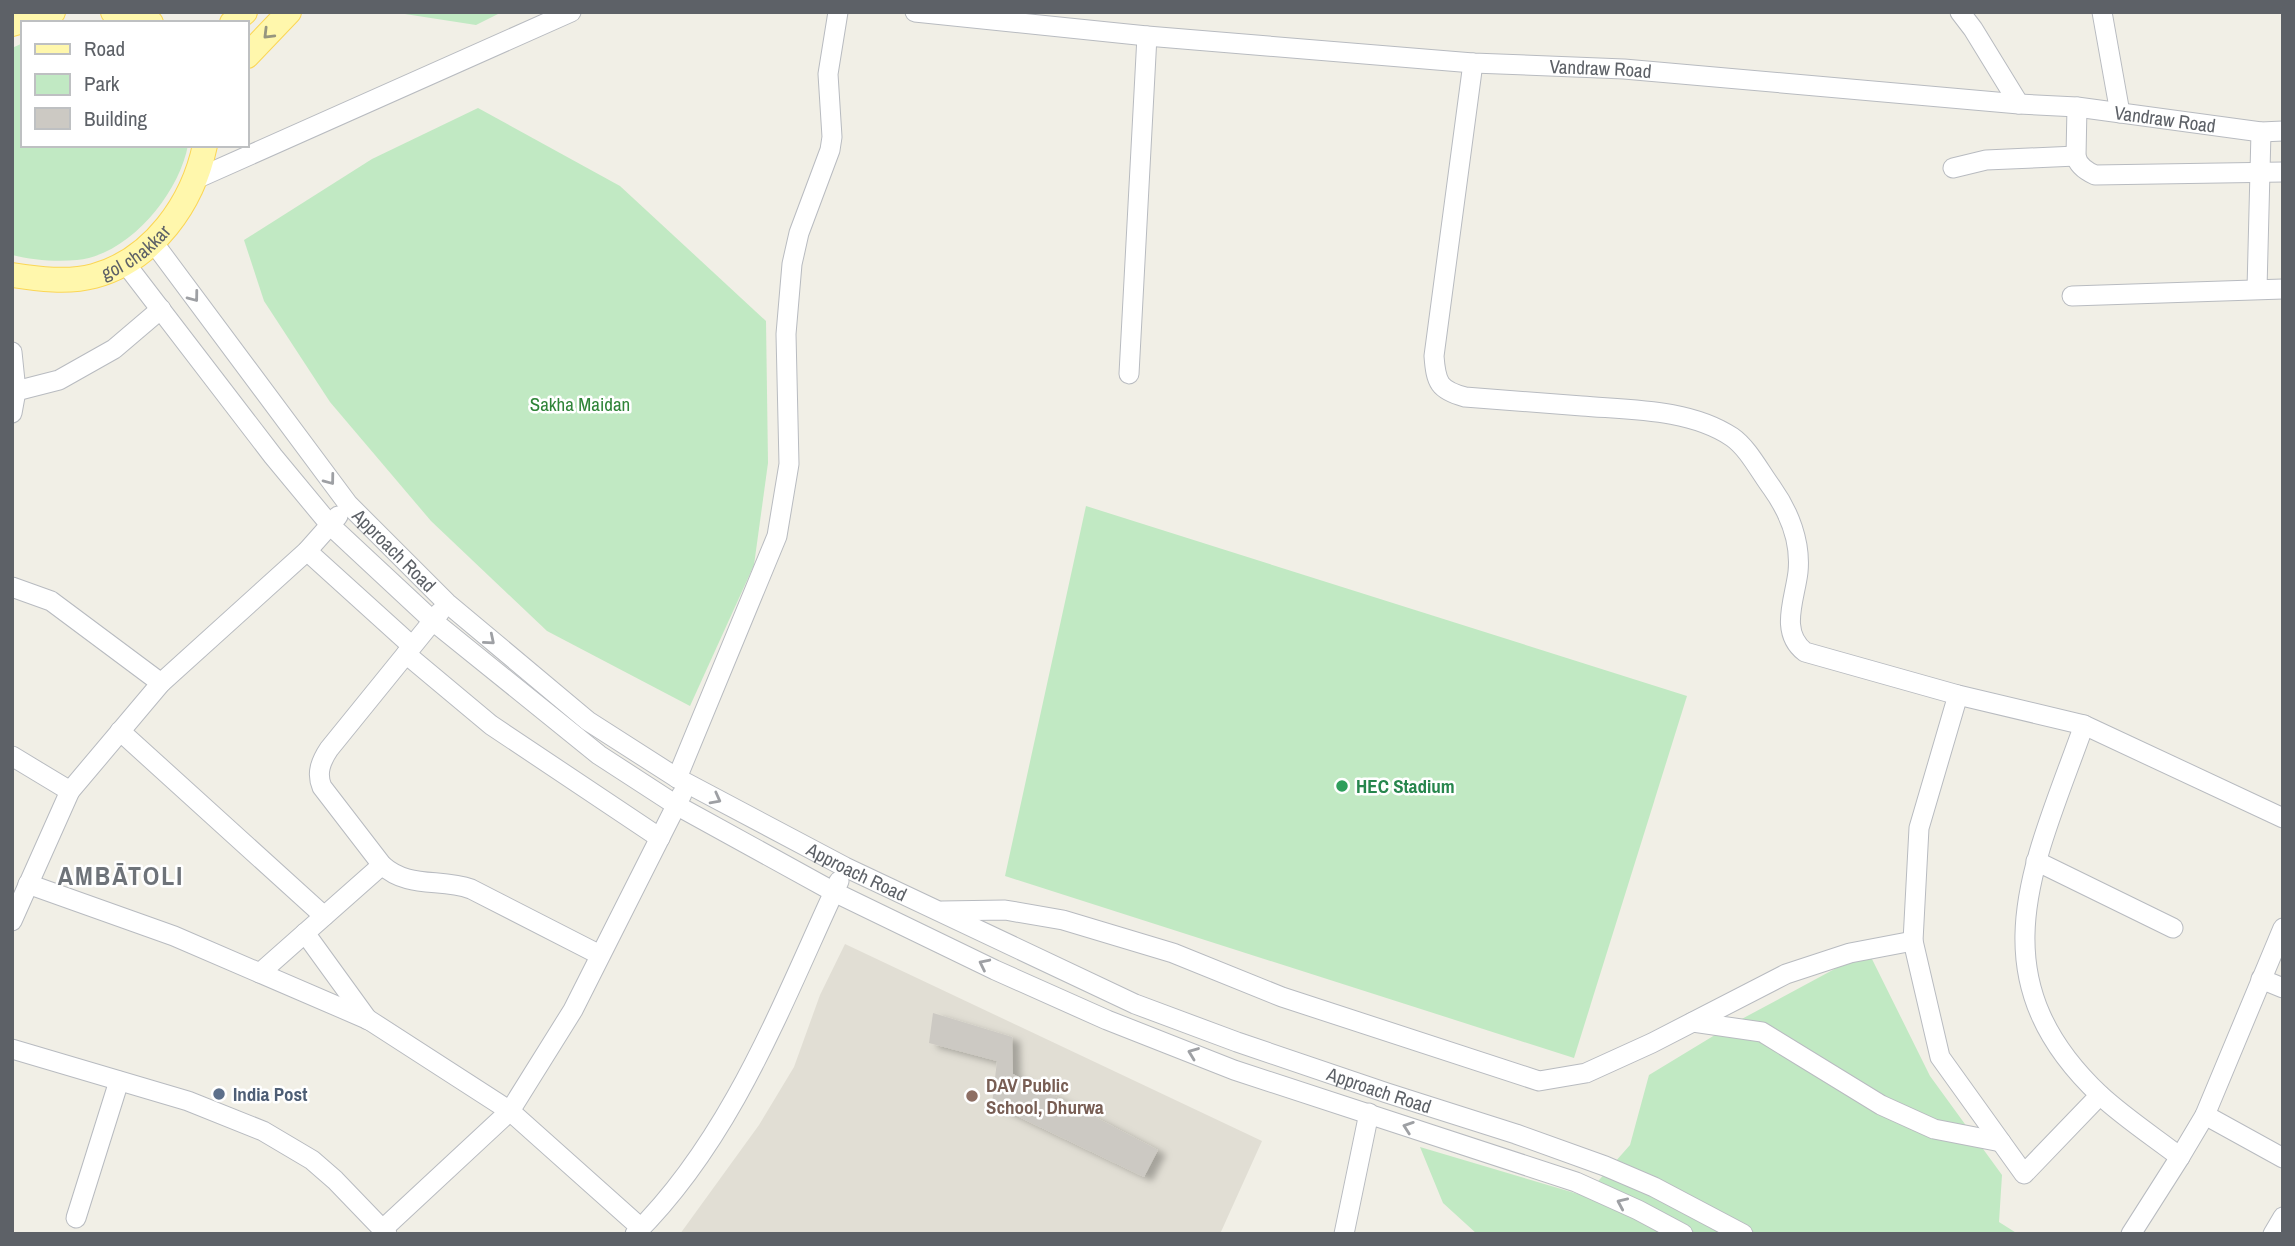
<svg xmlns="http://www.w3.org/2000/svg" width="2295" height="1246" viewBox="0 0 2295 1246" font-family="'Archivo Narrow',sans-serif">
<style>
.education{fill:#e1ded4}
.green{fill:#c1e9c3}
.building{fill:#ccc9c3;filter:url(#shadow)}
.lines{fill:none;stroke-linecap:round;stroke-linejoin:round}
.minor-casing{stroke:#b8bbc0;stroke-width:21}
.major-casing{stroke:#fbd655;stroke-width:26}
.minor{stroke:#fff;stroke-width:19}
.major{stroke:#fff7ac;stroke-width:24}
.oneway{stroke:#96967f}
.oneway2{stroke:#9ea0a4}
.leisure-dot{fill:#2e9e5b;stroke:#fff;stroke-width:2.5}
.service-dot{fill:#5c6f8a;stroke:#fff;stroke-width:2.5}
.education-dot{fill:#8d6e63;stroke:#fff;stroke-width:2.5}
.labels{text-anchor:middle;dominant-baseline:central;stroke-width:5;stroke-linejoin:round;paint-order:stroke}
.street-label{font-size:19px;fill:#5d6167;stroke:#fff}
.park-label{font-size:19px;fill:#2f8438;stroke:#fff}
.leisure-label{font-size:19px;font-weight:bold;fill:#27864d;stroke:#fff;text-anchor:start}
.education-label{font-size:19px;font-weight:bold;fill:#785e54;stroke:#fff;text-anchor:start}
.service-label{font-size:19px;font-weight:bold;fill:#4e5e75;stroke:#fff;text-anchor:start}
.district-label{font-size:26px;font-weight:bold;letter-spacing:2px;fill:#6e7379;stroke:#fff}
</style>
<defs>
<filter id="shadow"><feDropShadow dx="8" dy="4.5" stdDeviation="3.5" flood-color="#0004"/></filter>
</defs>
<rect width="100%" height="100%" fill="#f1efe6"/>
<path class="education" d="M845,944L1262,1141L1220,1234H680L759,1125L794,1067L820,995Z"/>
<g class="green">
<path d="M392,12H502L476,25Z"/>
<path d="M23,43V145H188C179,194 129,255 77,260C56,262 32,260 12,255V48Z"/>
<path d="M478,108L620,186L766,321L768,463L754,565L690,706L547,631L431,521L330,402L264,301L244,240L372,159Z"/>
<path d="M1086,506L1687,696L1574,1058L1005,876Z"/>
<path d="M1868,951L1930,1076L2002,1175L1999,1222L2018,1234H1477L1443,1203L1420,1147L1585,1196L1630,1145L1649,1075L1738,1021Z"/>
</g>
<path class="building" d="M933,1013L1012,1037L1013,1074L1158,1150L1144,1177L992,1104L997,1061L929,1043Z"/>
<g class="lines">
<g class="minor-casing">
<g id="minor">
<path id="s1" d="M915,12L1147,36L1473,63L1624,69L2019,104L2077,107L2261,132L2283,131"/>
<path d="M1960,12L1973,29L2019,104"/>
<path d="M2102,12L2120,113"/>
<path d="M1473,63L1434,356C1436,383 1439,390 1465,397C1504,400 1543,403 1582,406C1632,410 1690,409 1732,437C1748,448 1760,472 1772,488C1789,512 1801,542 1798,572C1795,599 1779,632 1805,652L1958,695L2084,725L2283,818"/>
<path d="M2077,107L2076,156C2078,166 2086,171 2095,175L2283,172"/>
<path d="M1953,168L1986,160L2076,156"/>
<path d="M196,179L571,12"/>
<path id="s2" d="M153,242L348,504L447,603L588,721L677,778L845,867L1135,1004L1237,1042L1387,1093L1516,1134L1605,1166L1654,1187L1743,1234"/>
<path d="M125,263L273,456L331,526L433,621L599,755L676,805L834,892L995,970L1107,1020L1234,1070L1576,1182L1638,1210L1683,1234"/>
<path d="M2257,289L2261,132"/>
<path d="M2072,296L2283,289"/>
<path d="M12,352L16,391L12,413"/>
<path d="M1129,374L1147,36"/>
<path d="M16,391L59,380L114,349L161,309"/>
<path d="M307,551L412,646"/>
<path d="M12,587L51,601L161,683"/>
<path d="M440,612L329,749C321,761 316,773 322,787L382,865C408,889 440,878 471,889L600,955"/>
<path d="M406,654L491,725L660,838"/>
<path d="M1958,695L1919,828L1913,941L1940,1057L2024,1174L2100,1095"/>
<path d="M2084,725C2035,863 1973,975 2100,1095C2125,1118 2154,1137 2180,1157"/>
<path d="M120,731L324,916"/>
<path d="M12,756L70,791"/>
<path d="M677,778L777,536L789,464L786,334L792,264L799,233L830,150L832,137L828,74L838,12"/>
<path d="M2036,861L2173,928"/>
<path d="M28,884L174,936L369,1020L510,1111L641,1228"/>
<path d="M942,911L1005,910L1063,920L1173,953L1282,997L1539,1081L1586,1073L1652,1043L1786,974L1850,953L1913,941"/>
<path d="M12,921L70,791L161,683L307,551L338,516"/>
<path d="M305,933L368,1020"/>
<path d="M260,973L382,865"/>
<path d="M2261,979L2283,988"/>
<path d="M1693,1022L1762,1032L1881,1105L1934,1129L2001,1142"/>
<path d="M12,1049L188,1101L263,1131L312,1160L335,1180L387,1234"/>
<path d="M2205,1115L2283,1158"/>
<path d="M76,1218L119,1081"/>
<path d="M383,1229L510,1111L573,1010L682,794"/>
<path d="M635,1234C733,1137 782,1003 839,881"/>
<path d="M1344,1234L1369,1113"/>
<path d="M2131,1234L2180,1157L2205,1115L2283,928"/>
<path d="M2273,1234L2283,1217"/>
</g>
</g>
<g class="major-casing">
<g id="major">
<path d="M113,12L151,23"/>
<path d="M232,23L245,12"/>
<path d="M12,24L53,12"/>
<path d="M247,56L289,12"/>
<path id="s3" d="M12,275C38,279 68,283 94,276C153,260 193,203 205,145"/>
</g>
</g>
<use href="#minor" class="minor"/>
<use href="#major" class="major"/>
</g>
<defs><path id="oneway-chevron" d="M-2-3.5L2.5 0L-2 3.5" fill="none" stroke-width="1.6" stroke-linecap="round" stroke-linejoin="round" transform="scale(1.75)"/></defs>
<use class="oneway" href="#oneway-chevron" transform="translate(268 34) rotate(135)"/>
<g class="oneway2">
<use href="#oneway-chevron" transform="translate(194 297) rotate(53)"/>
<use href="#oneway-chevron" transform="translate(330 480) rotate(53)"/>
<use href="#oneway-chevron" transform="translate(490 640) rotate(40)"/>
<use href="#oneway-chevron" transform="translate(716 799) rotate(28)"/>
<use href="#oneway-chevron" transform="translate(984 964) rotate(-154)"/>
<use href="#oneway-chevron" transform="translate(1193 1053) rotate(-159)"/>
<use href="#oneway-chevron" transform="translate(1408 1127) rotate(-161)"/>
<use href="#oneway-chevron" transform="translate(1622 1203) rotate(-156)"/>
</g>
<circle class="leisure-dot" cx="1342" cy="786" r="7"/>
<circle class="service-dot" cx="219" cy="1094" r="7"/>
<circle class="education-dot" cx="972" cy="1096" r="7"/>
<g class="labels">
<g class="street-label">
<text stroke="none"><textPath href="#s1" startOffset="688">Vandraw Road</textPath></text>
<text stroke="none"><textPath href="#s1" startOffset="1255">Vandraw Road</textPath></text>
<text stroke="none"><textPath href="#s3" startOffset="131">gol chakkar</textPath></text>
<text stroke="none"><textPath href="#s2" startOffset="392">Approach Road</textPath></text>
<text stroke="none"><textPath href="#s2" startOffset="959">Approach Road</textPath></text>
<text stroke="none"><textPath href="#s2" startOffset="1526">Approach Road</textPath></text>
</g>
<g class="park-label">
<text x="580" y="404">Sakha Maidan</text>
</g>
<g class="leisure-label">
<text x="1356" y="786">HEC Stadium</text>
</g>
<g class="education-label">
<text x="986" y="1085">DAV Public<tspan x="986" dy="22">School, Dhurwa</tspan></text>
</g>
<g class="service-label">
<text x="233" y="1094">India Post</text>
</g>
<g class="district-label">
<text x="121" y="875">AMBĀTOLI</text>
</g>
</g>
<rect width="2295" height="1246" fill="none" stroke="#5d6167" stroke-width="28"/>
<rect x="21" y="21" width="228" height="126" fill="#ffffff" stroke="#bec0c2" stroke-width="2"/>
<rect x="35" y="44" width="35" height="10" fill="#fff7ac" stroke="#bec0c2" stroke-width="2"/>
<text x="84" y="56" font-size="21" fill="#5d6167">Road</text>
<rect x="35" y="74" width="35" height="21" fill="#c1e9c3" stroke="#bec0c2" stroke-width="2"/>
<text x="84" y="91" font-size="21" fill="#5d6167">Park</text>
<rect x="35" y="108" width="35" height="21" fill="#ccc9c3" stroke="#bec0c2" stroke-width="2"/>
<text x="84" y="126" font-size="21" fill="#5d6167">Building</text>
</svg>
